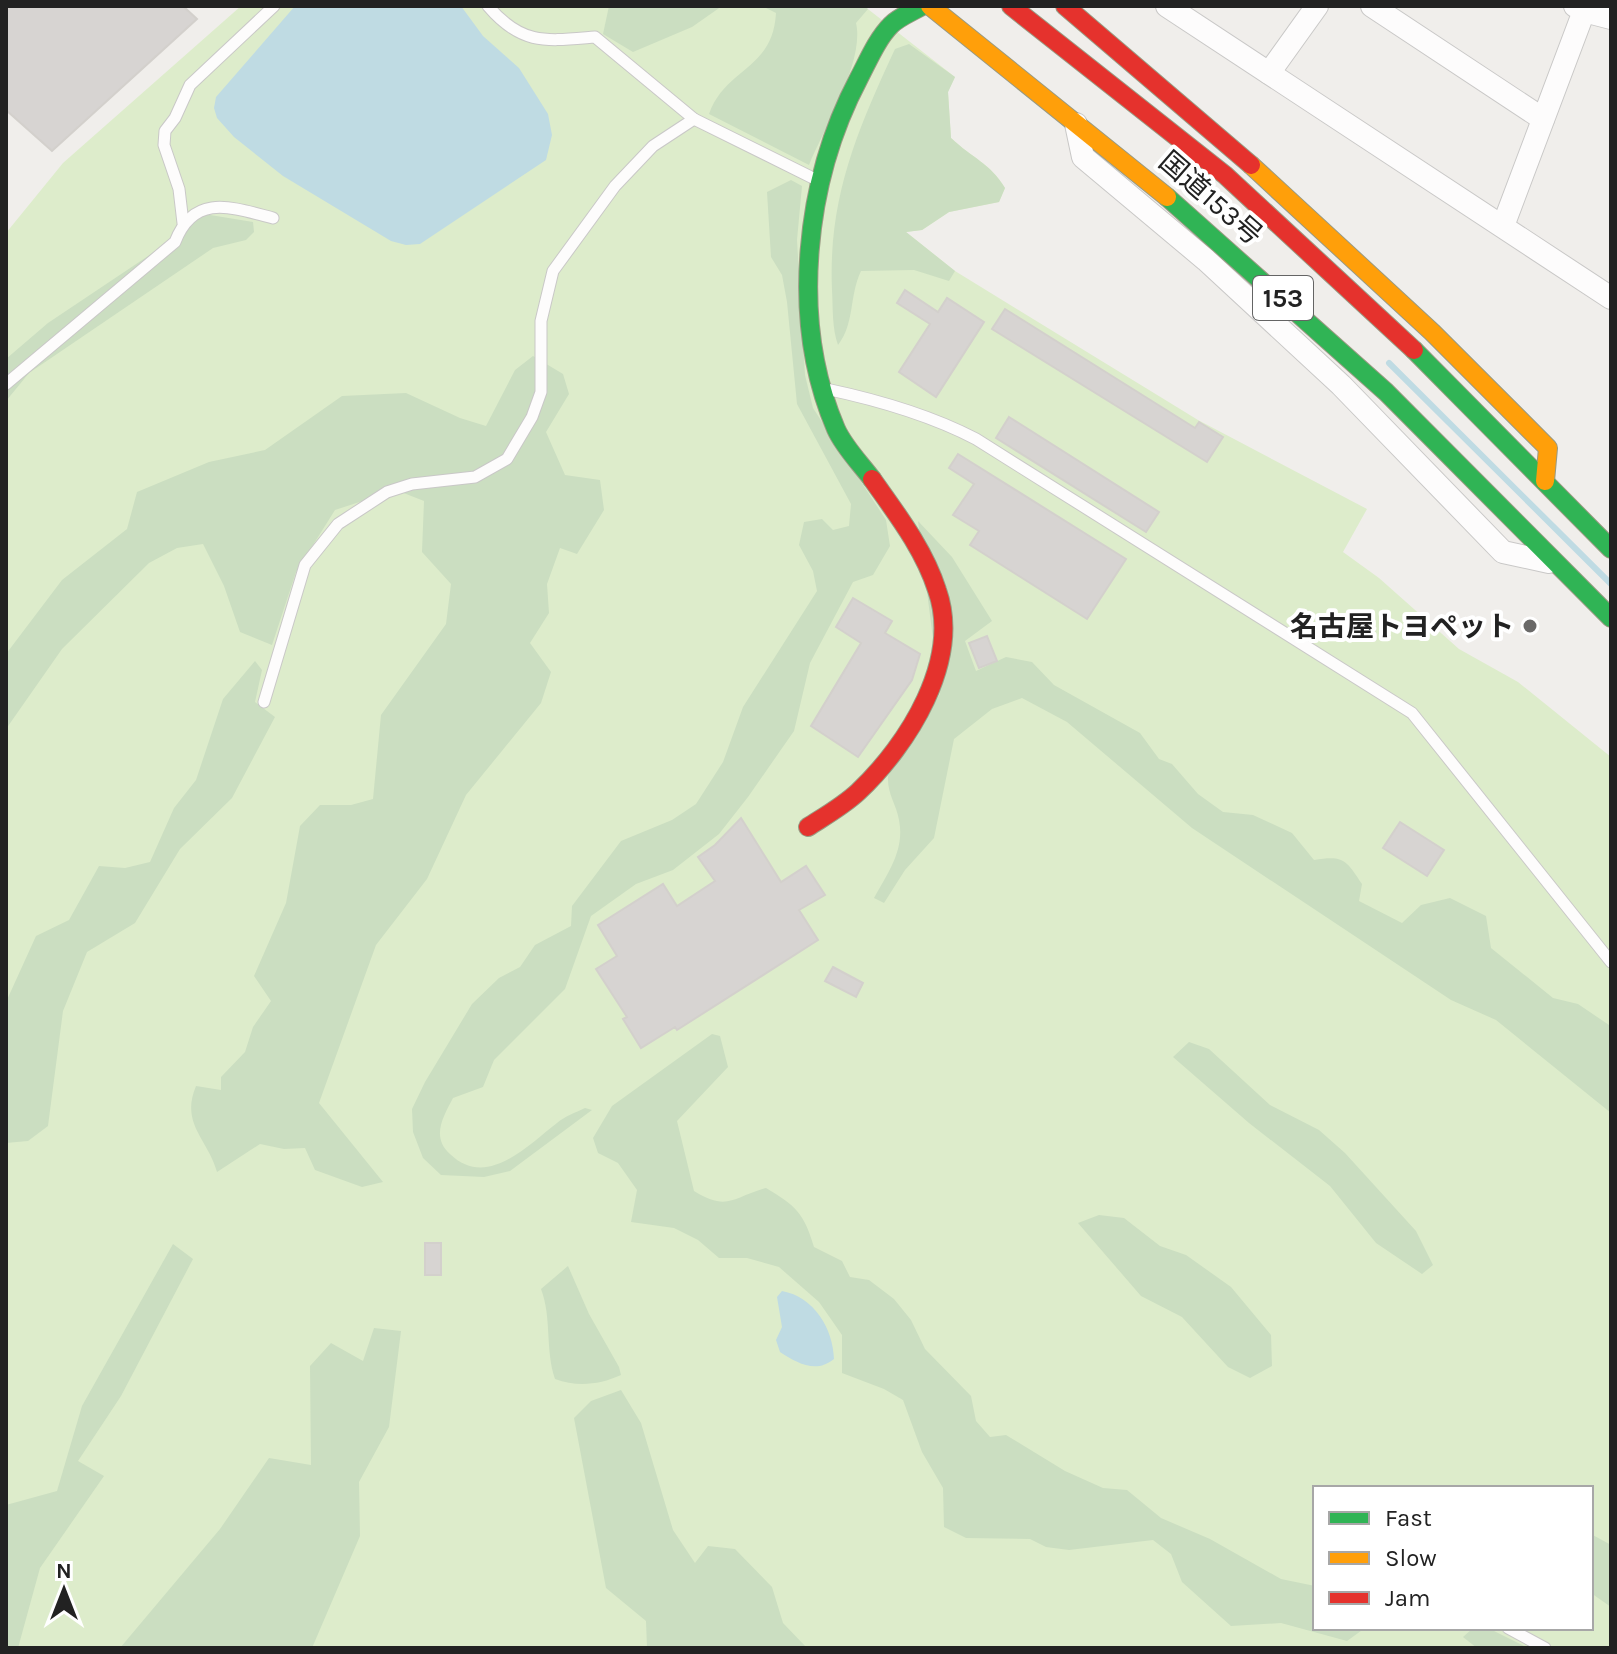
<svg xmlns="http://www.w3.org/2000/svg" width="1617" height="1654" viewBox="0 0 1617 1654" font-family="Karla,'Noto Sans JP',sans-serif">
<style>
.grass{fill:#ddeccb;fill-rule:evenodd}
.forest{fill:#cbdec1}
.water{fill:#bfdbe3}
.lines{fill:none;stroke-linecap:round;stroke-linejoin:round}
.stream{stroke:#bfdbe3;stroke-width:6}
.building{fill:#d7d4d2;stroke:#d3d0cc;stroke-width:2}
.lane-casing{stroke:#c9c8c7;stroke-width:13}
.street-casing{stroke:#c9c8c7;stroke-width:24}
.fast-casing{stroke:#999a82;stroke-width:20}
.slow-casing{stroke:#999a82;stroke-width:20}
.jam-casing{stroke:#999a82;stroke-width:20}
.lane{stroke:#fdfcfc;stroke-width:11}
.street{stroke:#fdfcfc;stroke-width:22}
.fast{stroke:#30b455;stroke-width:18}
.slow{stroke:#ff9f0a;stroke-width:18}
.jam{stroke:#e5322d;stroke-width:18}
.poi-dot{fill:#6a6968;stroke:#fff;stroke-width:3}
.labels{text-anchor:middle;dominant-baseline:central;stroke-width:8;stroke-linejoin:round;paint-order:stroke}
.shield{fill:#fff;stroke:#646464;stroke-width:2}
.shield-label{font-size:26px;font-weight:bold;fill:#222}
.street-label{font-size:28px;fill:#222;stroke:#fff}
.poi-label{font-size:28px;font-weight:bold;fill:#222;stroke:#fff;text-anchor:end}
</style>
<rect width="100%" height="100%" fill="#f0eeeb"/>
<path class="grass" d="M241,6H864L955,77L948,92L951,138C972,158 990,163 1005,188L999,202L949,212L922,230L906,232L955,271L1198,420L1367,509L1343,552L1379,578L1459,649L1518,682L1611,757V1648H6V233L63,163ZM1315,1488H1591V1628H1315Z"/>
<g class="forest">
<path d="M609,6H722L692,27L633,52L603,34Z"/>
<path d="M762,6H864L868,9L856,23C865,61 824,129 809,165L709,114C726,67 773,70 776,13Z"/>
<path d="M909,44L955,77L948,92L951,138C972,158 990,163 1005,188L999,202L949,212L922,230L906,232L955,271L949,281L914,270L861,271C849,296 855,323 838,345C832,328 833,309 832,290C828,198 857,131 895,49Z"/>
<path d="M791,180L802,186L797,240L805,375L813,408L886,520L890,546L873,575L853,582L810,663L794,731L748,797L719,834L673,870L636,884L591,916L565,989L494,1060L483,1087L453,1098C443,1117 431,1137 450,1154C487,1190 528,1145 557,1123C565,1116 575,1113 585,1108L592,1110L510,1171L484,1177L441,1175L423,1158L413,1132L412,1109L425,1082L472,1004L499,978L520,967L535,945L571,926L572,906L621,841L672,820L696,804L723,762L743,707L817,591L813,571L799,545L804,522L822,519L833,530L849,526L851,504L797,404L787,302L782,275L771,257L767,192Z"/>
<path d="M198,213L253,222L254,232L246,240L213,248L29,373L6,401V359L48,323L178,236Z"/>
<path d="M533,356L563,374L569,394L546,432L565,475L600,480L604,510L577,554L560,548L547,584L549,613L530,643L551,672L541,703L466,795L427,879L376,945L319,1103L383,1182L362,1187L315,1170L305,1148L284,1149L260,1144L217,1172C208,1139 180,1124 196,1086L221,1090V1077L245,1052L253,1027L271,1001L254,976L286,903L300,826L320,805H351L373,799L381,715L446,624L451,584L422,552L424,501L396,490L335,510L296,572L272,645L240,632L224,586L203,544L177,548L149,563L62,649L6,729V654L62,580L127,529L137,492L209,462L265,450L342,396L406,393L460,418L486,426L515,370Z"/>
<path d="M918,521L952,557L992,621L965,641L976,671L1006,657L1032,662L1054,685L1140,733L1159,759L1172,764L1198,794L1223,812L1253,815L1292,833L1314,860C1344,855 1346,860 1362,884L1359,901L1402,923L1421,905L1450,898L1486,916L1491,948L1553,998L1578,1004L1609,1025L1611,1113L1496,1020L1451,1000L1192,828L1067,722L1022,698L992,709L954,739L934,838L905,870L884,903L874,898C888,873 905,850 899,820C896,803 887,794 888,776L940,694Z"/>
<path d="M255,661L262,670L255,702L275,717L232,798L180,849L135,923L87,952L63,1011L48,1126L28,1141L6,1143V1002L36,936L69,920L99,866L125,868L150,862L174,808L196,780L223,699Z"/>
<path d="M712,1034L720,1036L728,1067L677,1121L694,1191C728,1212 733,1197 766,1188C796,1206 804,1213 814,1247L842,1261L850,1277L869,1280L894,1299L911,1320L925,1349L971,1396L976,1421L990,1437L1006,1435L1065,1471L1103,1488L1127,1490L1161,1518L1210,1539L1281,1579L1315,1586V1628H1365L1347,1641L1281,1623L1231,1626L1182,1582L1171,1554L1153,1540L1069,1550L1046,1547L1030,1539L966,1538L944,1527L943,1488L922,1452L903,1400L884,1389L842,1373V1335L819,1302L779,1267L747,1258H719L698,1240L674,1228L631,1222L637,1190L618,1163L598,1153L593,1138L612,1106Z"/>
<path d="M1189,1042L1209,1049L1270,1105L1319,1130L1345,1153L1416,1231L1433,1265L1422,1274L1376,1243L1330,1186L1249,1123L1173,1057Z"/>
<path d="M1099,1215L1124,1218L1160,1246L1186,1255L1231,1287L1271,1335L1272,1366L1250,1378L1228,1367L1182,1317L1141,1296L1078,1223Z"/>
<path d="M173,1244L193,1259L121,1396L78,1461L104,1476L40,1568L18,1648H6V1505L57,1491L82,1406Z"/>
<path d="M568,1266L589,1314L619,1367L621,1375C599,1385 577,1387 555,1379C545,1349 552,1318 541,1289Z"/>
<path d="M374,1328L401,1331L389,1427L359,1482L360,1536L312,1648H120L220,1529L269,1458L311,1465L310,1366L331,1343L363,1361Z"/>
<path d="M621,1390L641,1423L673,1530L695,1563L708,1546L735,1549L772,1587L783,1623L807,1648H647L646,1621L606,1588L574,1418L591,1401Z"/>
<path d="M1591,1534L1611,1545V1607L1591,1593Z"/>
<path d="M1472,1629L1494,1631L1526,1647L1477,1648L1463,1637Z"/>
</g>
<g class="water">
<path d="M295,6H461L483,36L519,68L548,114L552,135L546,160L420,244L406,245L391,241L283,176L234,137L217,118L214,108L216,97Z"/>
<path d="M782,1291C814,1297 833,1328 834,1359C816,1374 797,1363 780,1352L776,1340L782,1327L777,1297Z"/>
</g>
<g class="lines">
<path class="stream" d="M1389,363L1611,584"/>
</g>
<g class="building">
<path d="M6,6H183L197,19L52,151L6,110Z"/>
<path d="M905,290L938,312L947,298L984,322L936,397L899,372L930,324L897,303Z"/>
<path d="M1005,309L1195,428L1199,422L1223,437L1207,462L992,329Z"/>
<path d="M1009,417L1159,512L1146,532L996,438Z"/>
<path d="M958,454L1126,559L1087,619L970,545L979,531L953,515L974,484L949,468Z"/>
<path d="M853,598L892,621L885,633L920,654L912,680L858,757L811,726L861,643L836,627Z"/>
<path d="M987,636L997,661L979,668L969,643Z"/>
<path d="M741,818L781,882L806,866L825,895L799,910L818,940L677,1030L675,1027L641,1048L623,1019L627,1017L596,969L617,956L598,925L663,884L677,906L715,881L698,857L715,845Z"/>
<path d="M1400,822L1444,850L1427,876L1383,848Z"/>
<path d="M833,967L863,983L856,997L825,981Z"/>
<rect x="425" y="1243" width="16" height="32"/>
</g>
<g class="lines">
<g class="lane-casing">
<g id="lane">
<path d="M488,6C522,46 547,41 595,37L694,119L819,181"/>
<path d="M183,223L179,189L164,145L165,131L175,118L190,85L274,6"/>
<path d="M6,384L175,242C194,193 231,207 273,218"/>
<path d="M826,389C878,400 930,415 976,439L1412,713L1611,962"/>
<path d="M264,702L305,565L338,524L387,492L412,484L475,477L507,459L532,417L541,392V321L553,271L615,186L653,146L694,119"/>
<path d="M1508,1628L1545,1648"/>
</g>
</g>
<g class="street-casing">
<g id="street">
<path d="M1167,6L1611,298"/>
<path d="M1372,6L1543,119"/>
<path d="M1584,11L1611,18"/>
<path d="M1269,73L1317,6"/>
<path d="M1076,124L1083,157L1206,260L1341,385L1503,552L1549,562"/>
<path d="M1503,226L1584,11L1575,6"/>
</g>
</g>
<g class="fast-casing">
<g id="fast">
<path d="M1167,197L1386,392L1611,618"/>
<path d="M1414,350L1611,549"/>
<path d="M872,479C860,463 844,447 836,429C789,320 805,180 859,78C868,61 877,39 891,25C899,17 912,12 922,6"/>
</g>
</g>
<g class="slow-casing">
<g id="slow">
<path d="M930,6L1167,197"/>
<path d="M1251,165L1432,332L1548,448L1545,481"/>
</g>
</g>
<g class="jam-casing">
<g id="jam">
<path d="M1011,6L1225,175L1414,350"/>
<path d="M1065,6L1251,165"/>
<path d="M808,827C825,816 843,806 858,792C908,745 962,660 937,590C924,549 896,513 872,479"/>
</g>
</g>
<use href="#lane" class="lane"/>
<use href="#street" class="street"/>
<use href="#fast" class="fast"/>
<use href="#slow" class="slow"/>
<use href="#jam" class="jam"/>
</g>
<circle class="poi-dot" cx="1530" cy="626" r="8"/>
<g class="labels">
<rect class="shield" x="1253" y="276" width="60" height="44" rx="6"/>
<g class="shield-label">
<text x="1283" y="298">153</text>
</g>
<g class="street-label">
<text transform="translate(1211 198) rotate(41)">国道153号</text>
</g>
<g class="poi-label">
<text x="1514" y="626">名古屋トヨペット</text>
</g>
</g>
<rect width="1617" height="1654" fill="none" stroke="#222222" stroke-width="16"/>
<rect x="1313" y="1486" width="280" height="144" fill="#ffffff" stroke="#a7a7a7" stroke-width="2"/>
<rect x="1329" y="1512" width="40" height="12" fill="#30b455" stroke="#a7a7a7" stroke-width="2"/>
<text x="1385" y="1526" font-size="24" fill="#222222">Fast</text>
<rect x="1329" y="1552" width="40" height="12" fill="#ff9f0a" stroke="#a7a7a7" stroke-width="2"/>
<text x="1385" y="1566" font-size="24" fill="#222222">Slow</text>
<rect x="1329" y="1592" width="40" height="12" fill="#e5322d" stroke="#a7a7a7" stroke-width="2"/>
<text x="1385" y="1606" font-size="24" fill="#222222">Jam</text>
<g transform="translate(64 1590)" stroke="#ffffff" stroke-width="6" paint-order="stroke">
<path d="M0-6L14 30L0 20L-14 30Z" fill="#222222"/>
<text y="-12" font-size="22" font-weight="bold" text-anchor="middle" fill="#222222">N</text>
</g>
</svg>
